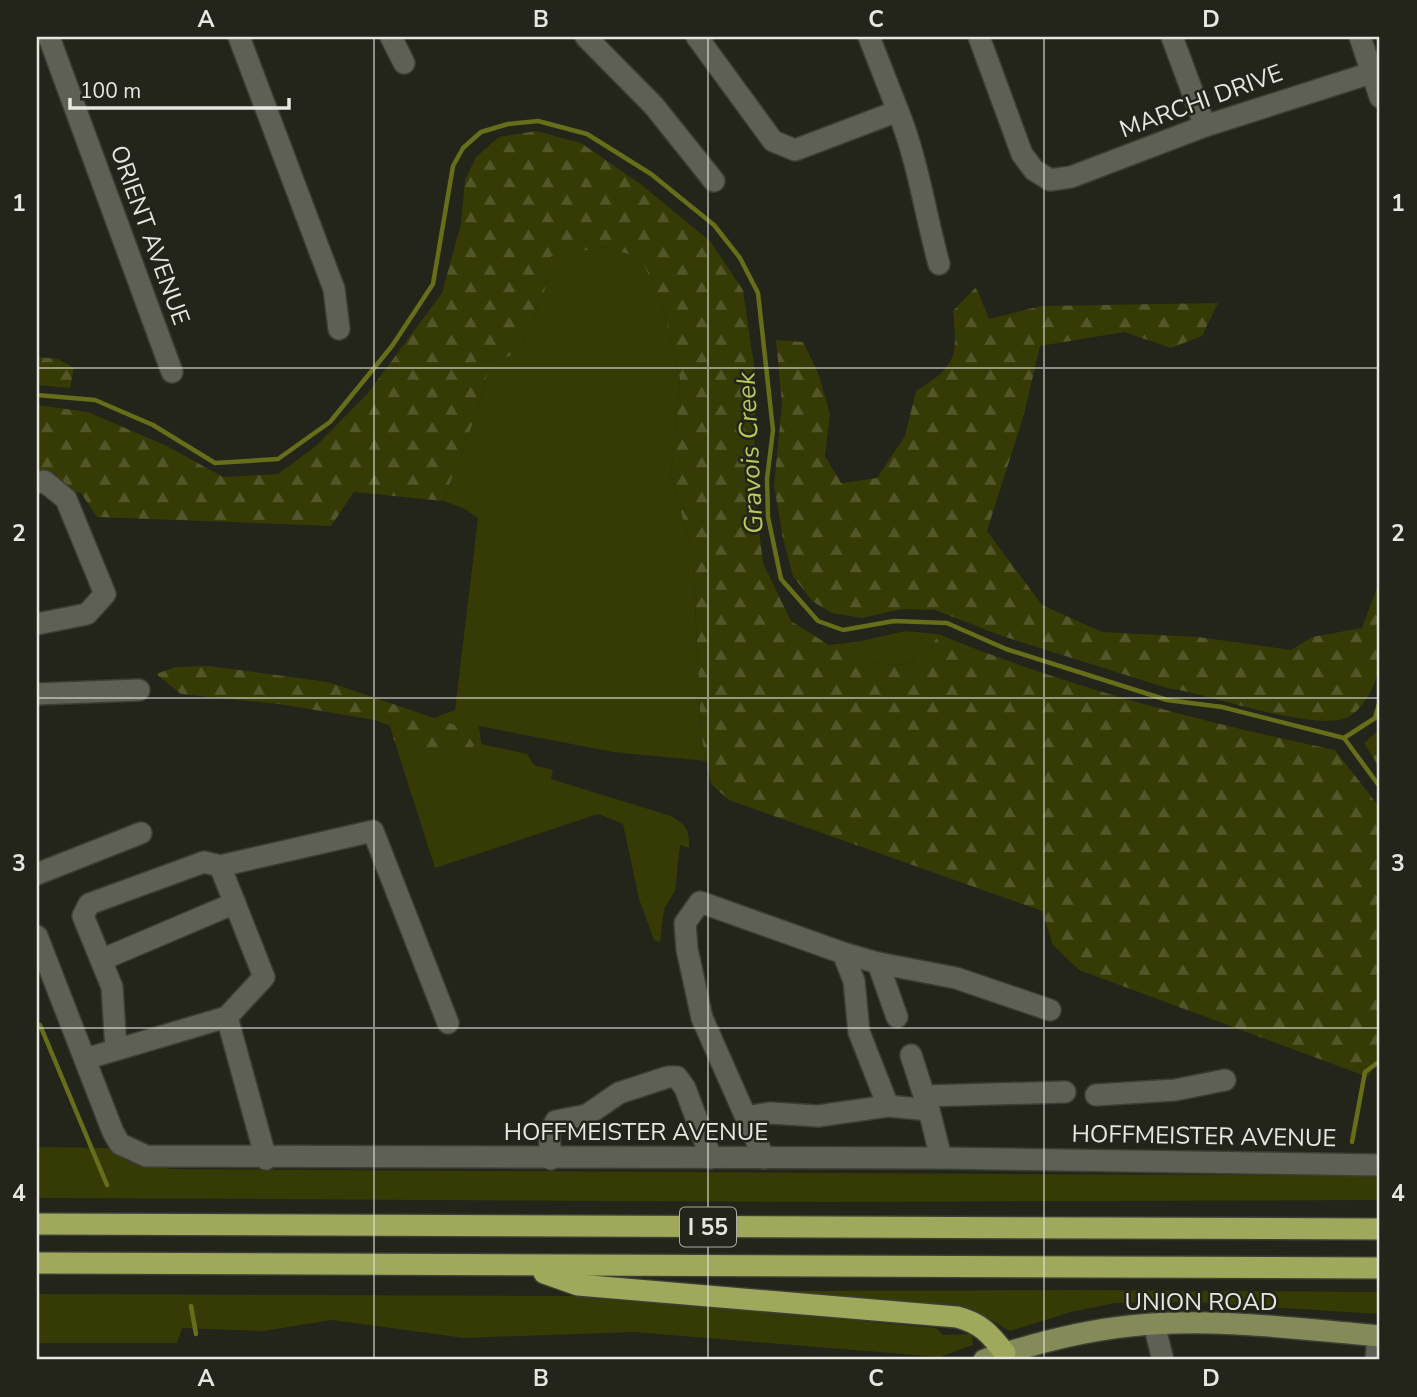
<svg xmlns="http://www.w3.org/2000/svg" width="1417" height="1397" viewBox="0 0 1417 1397" font-family="'Nunito Sans',sans-serif">
<style>
.grass{fill:#363a05}
.forest{fill:url(#forest-firs)}
.lines{fill:none;stroke-linecap:round;stroke-linejoin:round}
.stream{stroke:#666e19;stroke-width:4.5}
.minor-casing{stroke:#3c3e35;stroke-width:24}
.major-casing{stroke:#3c3e35;stroke-width:24}
.highway-casing{stroke:#3c3e35;stroke-width:24}
.minor{stroke:#5e6054;stroke-width:21}
.major{stroke:#858b58;stroke-width:21}
.highway{stroke:#9fa85b;stroke-width:21}
.grid{fill:none;stroke:#e5e7e0;stroke-width:2;stroke-opacity:0.55}
.labels{text-anchor:middle;dominant-baseline:central;stroke-width:5;stroke-linejoin:round;paint-order:stroke}
.shield{fill:#23241a;stroke:#abaca5;stroke-width:2}
.shield-label{font-size:23px;font-weight:bold;fill:#e5e7e0}
.street-label{font-size:24px;fill:#e5e7e0;stroke:#23241a}
.water-label{font-size:26px;font-style:italic;fill:#bdc95b;stroke:#23241a}
.neatline{fill:none;stroke:#e5e7e0;stroke-width:2.5}
.grid-label{font-size:23px;text-anchor:middle;font-weight:bold;fill:#e5e7e0}
</style>
<defs>
<pattern id="forest-firs" width="22" height="20" patternUnits="userSpaceOnUse" patternTransform="scale(1.75)"><rect width="22" height="20" fill="#363a05"/><path d="M5 1l3.5 6h-7zM16 11l3.5 6h-7z" fill="#535629"/></pattern>
</defs>
<rect width="100%" height="100%" fill="#23241a"/>
<g class="grass">
<path d="M605,247L642,258L663,306L680,379L671,475L693,557L701,734L706,761L613,752L479,726L481,744L527,754L534,765L553,770L551,779L671,816C686,825 690,830 689,848L680,845L675,891L664,909L660,942L654,940L639,899L623,824L598,814L435,868L394,740L470,757L474,745L464,728L434,718L455,710L478,518L463,508L443,501L477,412L490,364L519,352L544,293L551,255Z"/>
<path d="M905,631L938,634C925,666 904,667 873,663L856,642Z"/>
<path d="M37,1147L108,1148L127,1161L172,1169L1380,1176V1200L830,1202L37,1198Z"/>
<path d="M1075,1290L1380,1292V1314L1185,1302L1115,1303L1071,1312L1010,1331L971,1309L796,1295L779,1291Z"/>
<path d="M37,1294L593,1296L936,1328L943,1335L972,1334L973,1345L940,1357L633,1332L464,1338L332,1320L263,1331L182,1328L177,1343H37Z"/>
</g>
<g class="forest">
<path d="M536,131L581,143L639,183L710,241L743,290L755,373L754,487L763,563L791,621L829,645L856,642L873,663C905,667 925,666 938,634C1065,686 1201,722 1335,750L1380,808V1056L1368,1077L1079,970L1053,945L1042,911L729,800L711,784L701,734L693,557L671,475L680,379L663,306L641,258L605,247L551,256L544,293L519,352L490,364L477,412L443,501L354,492L331,526L97,517L81,493L37,482V405L88,412L167,446L223,477L278,474L316,446L368,393L442,293L461,224L465,180L476,157L499,137Z"/>
<path d="M976,287L989,319L1041,306L1218,303L1202,336L1171,348L1124,332L1040,346L1024,414L987,531L1042,605L1102,632L1198,637L1291,650L1312,637L1362,628L1380,580C1380,607 1383,634 1380,661C1379,678 1366,707 1350,716C1320,735 1207,693 1167,688L1002,636L935,610L902,609L862,618L832,613L812,601L793,576L783,539L774,485L782,404L776,340L803,342L819,375L830,414L825,456L841,483L877,478L905,436L916,391C956,366 958,358 953,311Z"/>
<path d="M37,357L58,359L74,368L70,388L37,385Z"/>
<path d="M209,666L328,682L464,728L474,745L470,758L394,740L390,726L375,720L279,704L181,694L156,674L176,667Z"/>
<path d="M1380,723V769L1364,743L1377,732Z"/>
</g>
<g class="lines">
<g class="stream">
<path d="M37,395L95,400L153,425L215,463L278,459L330,422L392,346L433,284L453,166L463,148L481,132L508,124L538,121L587,134L651,174L714,225L740,258L758,293L773,430L767,479L768,517L781,579L818,621L843,630L894,621L947,623L1006,649L1167,700L1222,707L1344,738L1375,718L1380,700"/>
<path d="M1344,738L1380,787"/>
<path d="M40,1025L107,1185"/>
<path d="M1352,1142L1365,1072L1380,1061"/>
<path d="M191,1306L196,1334"/>
</g>
<g class="minor-casing">
<g id="minor">
<path d="M49,37L172,372"/>
<path d="M239,37L334,289L339,329"/>
<path d="M391,37L404,63"/>
<path d="M586,37L654,106L714,181"/>
<path d="M697,37L773,141L795,150L898,111L869,37"/>
<path d="M979,37L1022,154L1034,170L1050,180L1071,177L1205,126L1371,73"/>
<path d="M1172,37L1205,126"/>
<path d="M1360,37L1380,97"/>
<path d="M898,111C918,161 925,213 939,264"/>
<path d="M37,483L44,481L66,499L105,594L87,614L37,624"/>
<path d="M37,694L139,690"/>
<path d="M220,866L373,831L448,1023"/>
<path d="M37,874L141,833"/>
<path d="M37,936L113,1132L120,1144L146,1156L941,1158L1380,1165"/>
<path d="M843,953L878,963L897,1017"/>
<path d="M101,960L235,903"/>
<path d="M878,963L956,978L1050,1010"/>
<path d="M116,1049L112,987L83,916L89,904L204,862L220,866L264,977L227,1017"/>
<path d="M911,1055L928,1108"/>
<path d="M85,1059L227,1017L266,1159"/>
<path d="M1096,1095L1175,1090L1225,1080"/>
<path d="M924,1096L1065,1092"/>
<path d="M888,1106L929,1110L941,1158"/>
<path d="M746,1117L770,1113L818,1116L888,1106L859,1032L854,981L843,953L700,902L685,923L687,949L702,1018L764,1158"/>
<path d="M551,1159L549,1134L556,1121L587,1115L619,1093L668,1077H677L685,1088L711,1158"/>
<path d="M1154,1324L1163,1360"/>
<path d="M1376,1360L1378,1336"/>
</g>
</g>
<g class="major-casing">
<path id="major" d="M984,1360C1032,1344 1080,1331 1130,1326C1212,1317 1298,1329 1380,1336"/>
</g>
<g class="highway-casing">
<g id="highway">
<path d="M37,1224L1380,1229"/>
<path d="M37,1263L1380,1268"/>
<path d="M544,1273L578,1285L957,1317C981,1323 990,1334 1005,1353"/>
</g>
</g>
<use href="#minor" class="minor"/>
<use href="#major" class="major"/>
<use href="#highway" class="highway"/>
</g>
<path class="grid" d="M374,37V1360M708,37V1360M1044,37V1360M37,368H1380M37,698H1380M37,1028H1380"/>
<g class="labels">
<rect class="shield" x="680" y="1207.5" width="56" height="39" rx="5"/>
<g class="shield-label">
<text x="708" y="1227">I 55</text>
</g>
<g class="street-label">
<text transform="translate(1201 101) rotate(-20)">MARCHI DRIVE</text>
<text transform="translate(150 235) rotate(70)">ORIENT AVENUE</text>
<text x="636" y="1132">HOFFMEISTER AVENUE</text>
<text transform="translate(1204 1136) rotate(1)">HOFFMEISTER AVENUE</text>
<text x="1201" y="1302">UNION ROAD</text>
</g>
<g class="water-label">
<text transform="translate(750 453) rotate(-93)">Gravois Creek</text>
</g>
</g>
<rect width="1417" height="1397" fill="none" stroke="#23241a" stroke-width="77"/>
<path d="M70 98v10h219v-10" fill="none" stroke="#e5e7e0" stroke-width="3.5"/>
<text x="80" y="98" font-size="21" fill="#e5e7e0" stroke="#23241a" stroke-width="5" paint-order="stroke">100 m</text>
<rect x="38" y="38" width="1340" height="1320" class="neatline"/>
<g class="grid-label">
<text x="206" y="27">A</text>
<text x="541" y="27">B</text>
<text x="876" y="27">C</text>
<text x="1211" y="27">D</text>
<text x="19" y="211">1</text>
<text x="1398" y="211">1</text>
<text x="19" y="541">2</text>
<text x="1398" y="541">2</text>
<text x="19" y="871">3</text>
<text x="1398" y="871">3</text>
<text x="19" y="1201">4</text>
<text x="1398" y="1201">4</text>
<text x="206" y="1386">A</text>
<text x="541" y="1386">B</text>
<text x="876" y="1386">C</text>
<text x="1211" y="1386">D</text>
</g>
</svg>
